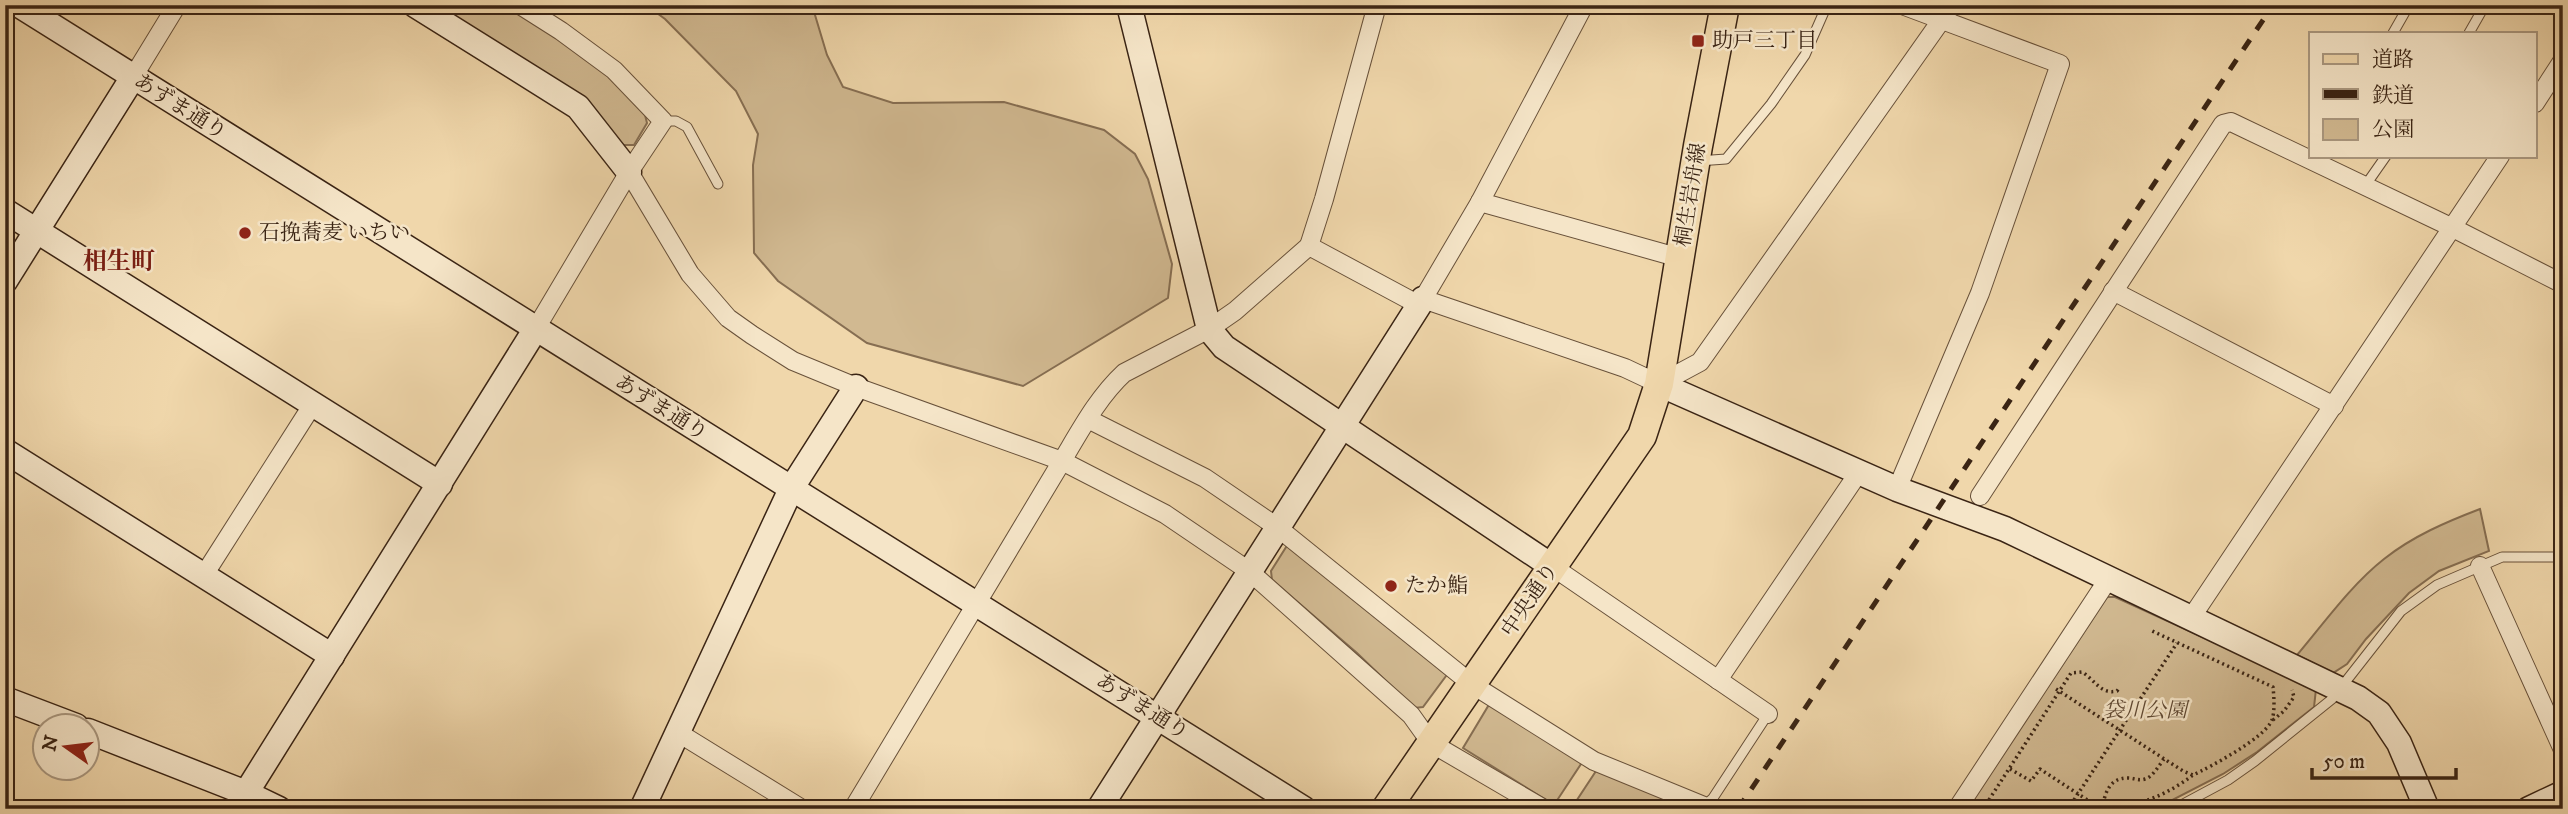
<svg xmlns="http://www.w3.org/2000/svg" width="2568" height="814" viewBox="0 0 2568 814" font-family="'IM FELL DW Pica','Noto Serif JP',serif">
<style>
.green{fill:#d1b991;stroke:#866e52;stroke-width:2}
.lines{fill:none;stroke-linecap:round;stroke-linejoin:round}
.lane-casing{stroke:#68513a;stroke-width:11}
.street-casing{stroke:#68513a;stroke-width:20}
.secondary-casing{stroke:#3a2414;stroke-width:27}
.primary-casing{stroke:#3a2414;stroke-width:31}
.path{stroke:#3a2414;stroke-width:3.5;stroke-dasharray:2 3.5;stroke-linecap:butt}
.lane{stroke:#f5e5c8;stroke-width:9}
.street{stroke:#f5e5c8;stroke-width:18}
.secondary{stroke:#f5e5c8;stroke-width:24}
.primary{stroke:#f0d7ab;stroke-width:28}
.rail{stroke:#3a2414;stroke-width:5;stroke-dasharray:12 12;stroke-linecap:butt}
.poi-dot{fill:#8f2418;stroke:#f5e5c8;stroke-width:2.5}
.labels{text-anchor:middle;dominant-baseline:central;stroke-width:5;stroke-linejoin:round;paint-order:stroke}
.poi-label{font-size:21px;fill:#3a2414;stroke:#f5e5c8;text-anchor:start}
.street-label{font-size:21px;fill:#3a2414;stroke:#f5e5c8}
.park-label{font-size:21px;font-style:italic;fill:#604933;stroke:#f5e5c8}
.quarter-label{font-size:24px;font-weight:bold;fill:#7a1f14;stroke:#f5e5c8}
</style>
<rect width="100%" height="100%" fill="#f0d7ab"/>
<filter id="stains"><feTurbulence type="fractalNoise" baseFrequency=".00286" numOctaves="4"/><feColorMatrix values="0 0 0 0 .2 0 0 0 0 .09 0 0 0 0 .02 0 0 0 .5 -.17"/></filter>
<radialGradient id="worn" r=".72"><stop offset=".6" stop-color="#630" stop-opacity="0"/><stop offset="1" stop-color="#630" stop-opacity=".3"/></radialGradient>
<g class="green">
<path d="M428,5H505L579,52L611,78L645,115L647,123L634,145H623L584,102Z"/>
<path d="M646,5H812L827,55L843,87L893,103L1004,102L1104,130L1135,154L1148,179L1172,264L1168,298L1023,386L867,343L778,281L754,253L753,165L758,134L736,91L665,19Z"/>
<path d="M2480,509L2489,551L2439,571L2409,593L2366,639L2347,664L2333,673L2297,655C2324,623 2351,585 2384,559C2413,536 2446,522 2480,509Z"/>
<path d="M1288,544L1449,672L1423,707L1414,708L1357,653L1272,580L1271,571Z"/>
<path d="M2107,597H2115L2316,689L2314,707L2257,752L2223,774L2155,809H1967Z"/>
<path d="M1490,703L1583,761L1554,805L1463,748Z"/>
<path d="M1598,768L1690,809H1571Z"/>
</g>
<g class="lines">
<g class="lane-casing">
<g id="lane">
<path d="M2393,33L2409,5"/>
<path d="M2469,33L2485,5"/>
<path d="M663,121H676L687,127L718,184"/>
<path d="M1698,161L1726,159L1771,104L1805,55L1827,5"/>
<path d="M2365,186L2386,156"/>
<path d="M1704,806L1713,798L1768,714"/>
<path d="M2174,809L2228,780L2255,761L2332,699L2401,611L2437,585L2502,557H2563"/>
</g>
</g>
<g class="street-casing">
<g id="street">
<path d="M520,5L561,31L614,70L663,121L629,172L535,330"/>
<path d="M1584,5L1480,202L1423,299L1625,368L1659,384L1700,362L1952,5"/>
<path d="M133,77L177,5"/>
<path d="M2535,103L2563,60"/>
<path d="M629,172L690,274L728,318L752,335L793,361L856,387L1062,461L1165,514L1249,571L1411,715L1431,743L1544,809"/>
<path d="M1480,202L1680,258"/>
<path d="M1309,246L1324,199L1377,5"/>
<path d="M2113,291L2334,406"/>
<path d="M1088,419L1205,478L1277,527L1473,685L1594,761L1704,806L1702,809"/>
<path d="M1897,489L1980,293L2060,64L1902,5"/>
<path d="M1980,496L2223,124L2231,122L2453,228L2563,284"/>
<path d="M2480,566L2563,750"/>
<path d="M1553,567L1768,714"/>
<path d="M204,575L313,404"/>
<path d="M2191,618L2500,156"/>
<path d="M1718,680L1859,472"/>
<path d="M677,732L802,809"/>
<path d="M853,809L1062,461C1080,431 1098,397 1124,373L1209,329L1235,311L1309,246L1419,305"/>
<path d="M1957,809L2109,578"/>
</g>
</g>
<g class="secondary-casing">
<g id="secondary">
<path d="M19,5L1304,809"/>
<path d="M415,5L578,107L629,172"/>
<path d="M1129,5L1209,329L1224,347L1553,567"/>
<path d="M5,211L440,484"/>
<path d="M5,281L133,77"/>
<path d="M1659,384L1897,489L2005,529L2358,698L2379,713L2399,743L2427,809"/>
<path d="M5,451L332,656"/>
<path d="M5,699L76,726"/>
<path d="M88,731L246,793L279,809"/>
<path d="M239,809L246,793L535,330"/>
<path d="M642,809L791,489L856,387"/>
<path d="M1099,809L1423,299"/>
<path d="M2529,809L2563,793"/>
</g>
</g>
<g class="primary-casing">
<path id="primary" d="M1386,809L1642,436L1659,384L1698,146L1725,5"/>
</g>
<g class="path">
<path d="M2056,689L2183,771L2193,775C2210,767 2265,738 2272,720C2275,711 2274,697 2273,687L2150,630"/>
<path d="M2273,720L2284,711L2294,697L2292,690"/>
<path d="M2010,769L2031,781L2040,769L2089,801"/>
<path d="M2115,805C2142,807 2172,791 2193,775"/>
<path d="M1983,809L2071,673L2082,672C2095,680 2101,695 2117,691L2120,687"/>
<path d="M2068,809L2177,643"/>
<path d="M2102,809C2105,793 2109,778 2128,778C2134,778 2139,781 2145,779C2153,777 2159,765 2164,759"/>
</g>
<use href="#lane" class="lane"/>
<use href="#street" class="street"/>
<use href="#secondary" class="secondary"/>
<use href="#primary" class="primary"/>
<path class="rail" d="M1738,809L2273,5"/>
</g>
<g class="poi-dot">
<rect x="1691" y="34" width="14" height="14" rx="3.5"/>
<circle cx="245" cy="233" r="7"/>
<circle cx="1391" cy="586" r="7"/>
</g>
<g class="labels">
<g class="poi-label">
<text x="1712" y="41">助戸三丁目</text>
<text x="259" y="233">石挽蕎麦 いちい</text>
<text x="1405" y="586">たか鮨</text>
</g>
<g class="street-label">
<text transform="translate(180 107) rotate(32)">あずま通り</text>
<text transform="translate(1691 195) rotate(-81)">桐生岩舟線</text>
<text transform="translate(661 408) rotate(32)">あずま通り</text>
<text transform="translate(1530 600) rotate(-56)">中央通り</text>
<text transform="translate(1142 707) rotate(32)">あずま通り</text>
</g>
<g class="park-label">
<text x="2145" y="711">袋川公園</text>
</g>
<g class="quarter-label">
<text x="119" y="262">相生町</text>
</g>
</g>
<rect width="2568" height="814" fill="none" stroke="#f0d7ab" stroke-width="28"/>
<rect x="7" y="7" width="2554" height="800" fill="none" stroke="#3a2414" stroke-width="3.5"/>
<rect x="14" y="14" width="2540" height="786" fill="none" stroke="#3a2414" stroke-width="2"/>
<rect x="2309" y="32" width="228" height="126" fill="#f5e5c8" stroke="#aa9880" stroke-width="2"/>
<rect x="2323" y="54" width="35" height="10" fill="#f0d7ab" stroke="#aa9880" stroke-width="2"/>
<text x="2372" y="66" font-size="21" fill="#3a2414">道路</text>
<rect x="2323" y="89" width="35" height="10" fill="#3a2414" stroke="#aa9880" stroke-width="2"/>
<text x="2372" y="102" font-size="21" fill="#3a2414">鉄道</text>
<rect x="2323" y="119" width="35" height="21" fill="#d1b991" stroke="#aa9880" stroke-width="2"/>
<text x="2372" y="136" font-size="21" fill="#3a2414">公園</text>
<g transform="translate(66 747) rotate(284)"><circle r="33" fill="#f5e5c8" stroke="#aa9880" stroke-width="2"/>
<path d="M0-5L12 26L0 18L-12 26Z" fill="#8f2418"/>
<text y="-10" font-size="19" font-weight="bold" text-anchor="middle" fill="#3a2414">N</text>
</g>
<path d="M2312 768v10h144v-10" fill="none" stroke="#3a2414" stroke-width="3.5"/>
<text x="2323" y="768" font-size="21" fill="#3a2414" stroke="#f5e5c8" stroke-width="5" paint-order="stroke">50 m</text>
<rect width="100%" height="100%" filter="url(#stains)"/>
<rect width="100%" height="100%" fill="url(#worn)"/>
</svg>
